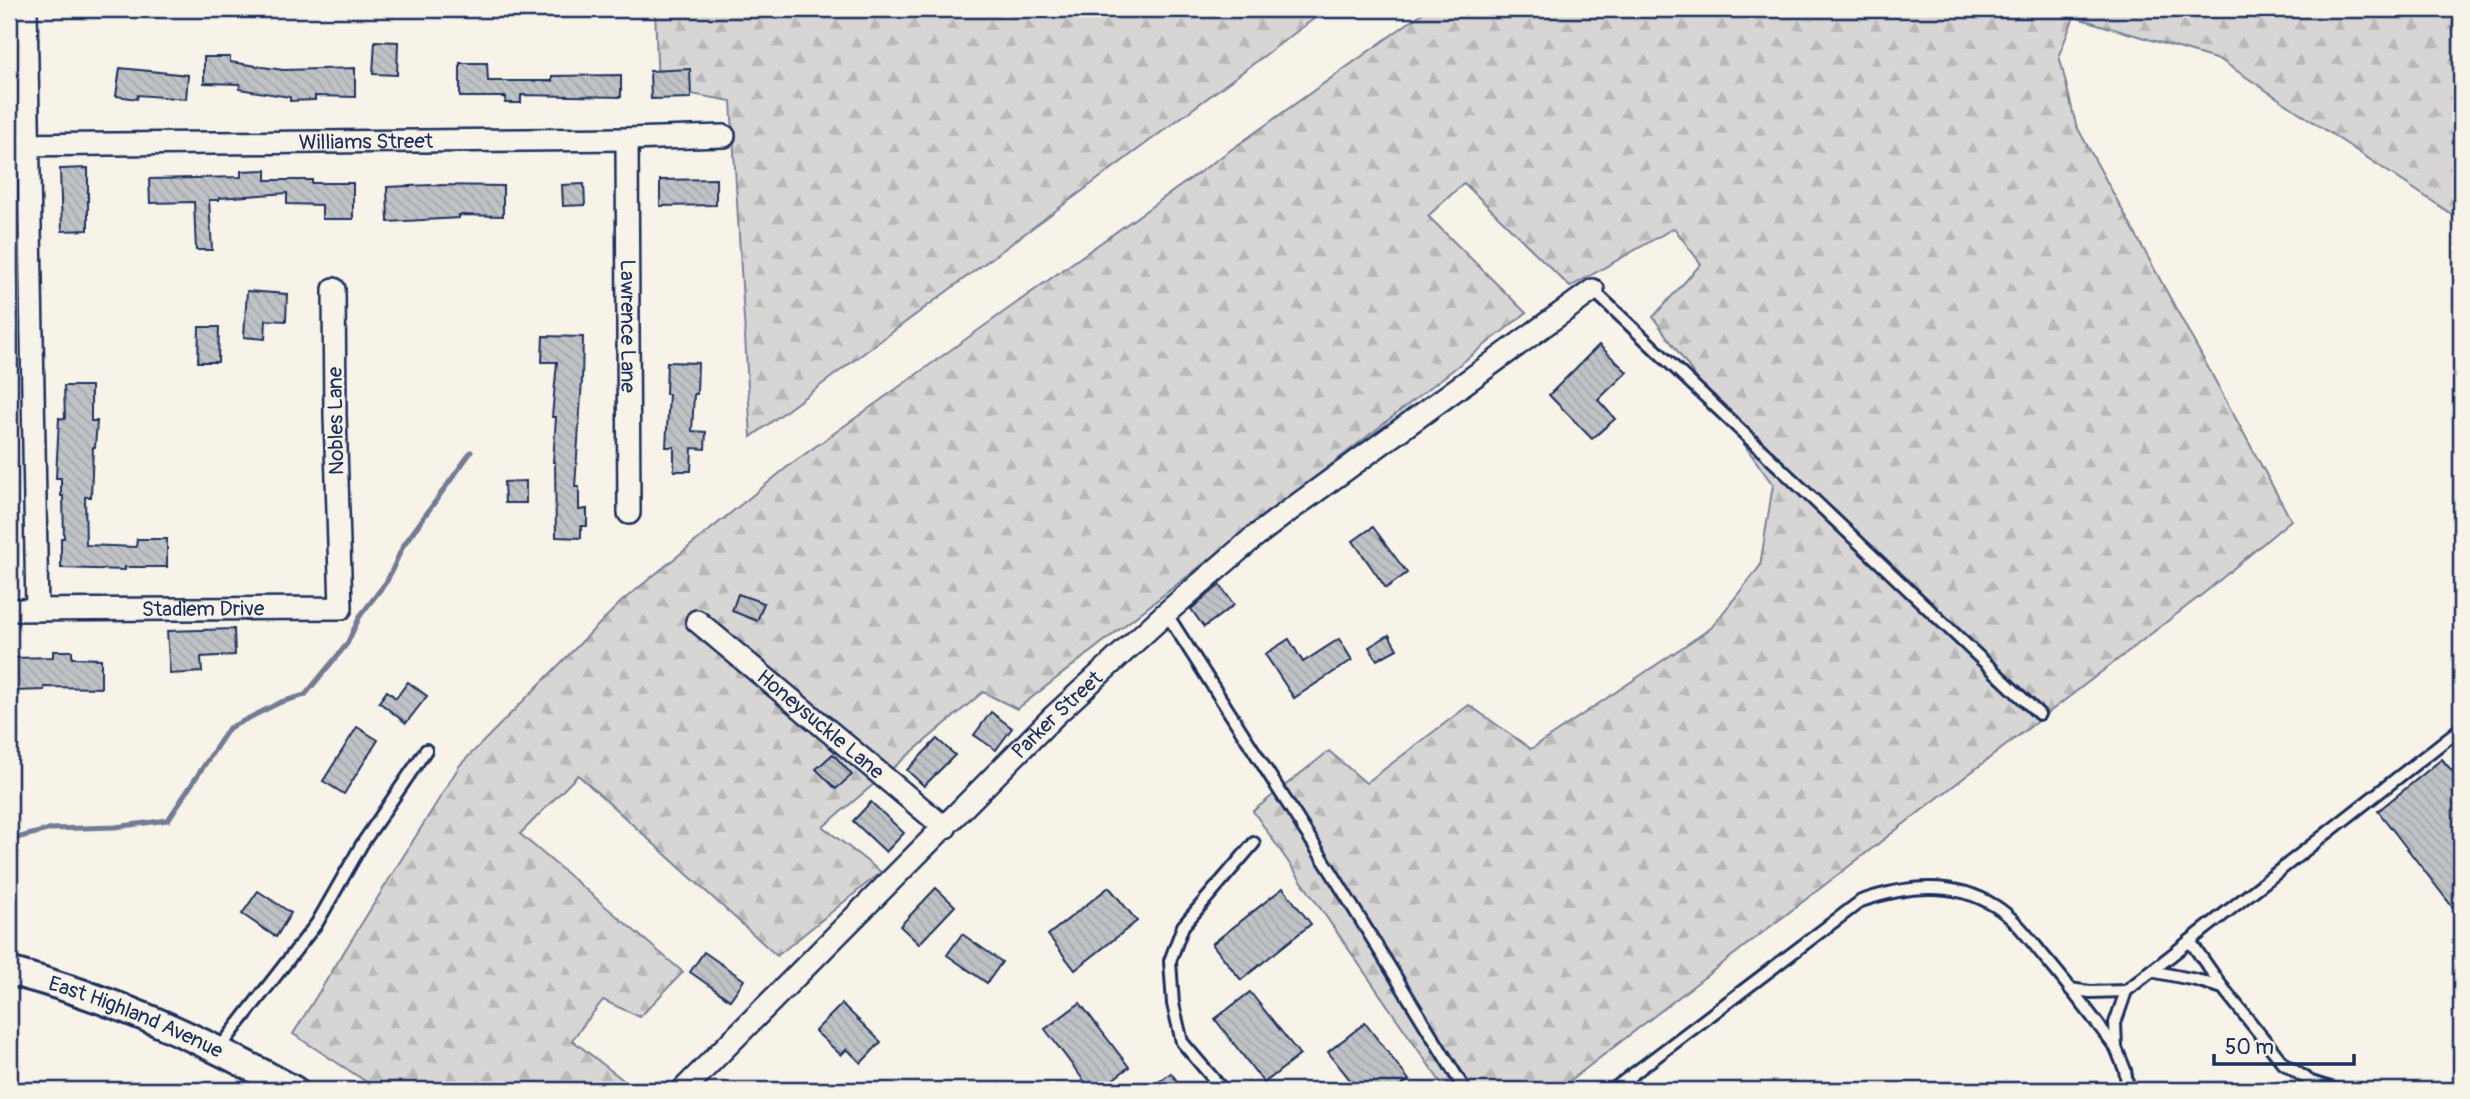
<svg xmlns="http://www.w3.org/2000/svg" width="2470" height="1099" viewBox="0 0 2470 1099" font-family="Pangolin,sans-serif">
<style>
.forest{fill:url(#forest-firs);stroke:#798299;stroke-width:2}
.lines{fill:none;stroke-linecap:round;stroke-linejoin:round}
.stream{stroke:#727c95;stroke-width:5}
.building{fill:url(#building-back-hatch);stroke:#1b2f5e;stroke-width:2}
.service-casing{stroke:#1b2f5e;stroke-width:16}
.minor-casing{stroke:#1b2f5e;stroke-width:26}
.tertiary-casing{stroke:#1b2f5e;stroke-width:32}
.service{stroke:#f7f3e8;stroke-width:10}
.minor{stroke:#f7f3e8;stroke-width:21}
.tertiary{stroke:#f7f3e8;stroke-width:26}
.labels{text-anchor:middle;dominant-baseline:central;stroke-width:5;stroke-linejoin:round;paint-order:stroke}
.street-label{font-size:21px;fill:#1b2f5e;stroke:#f7f3e8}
</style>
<defs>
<pattern id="forest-firs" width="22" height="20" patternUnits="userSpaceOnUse" patternTransform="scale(1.75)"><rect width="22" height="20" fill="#d7d6d4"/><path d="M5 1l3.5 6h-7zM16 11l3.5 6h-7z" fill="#b8b8b8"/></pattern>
<pattern id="building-back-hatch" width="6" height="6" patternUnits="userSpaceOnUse" patternTransform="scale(1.75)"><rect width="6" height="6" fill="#c0c3c5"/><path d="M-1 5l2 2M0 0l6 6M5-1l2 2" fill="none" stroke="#a4a8ac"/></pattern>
</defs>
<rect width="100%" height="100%" fill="#f7f3e8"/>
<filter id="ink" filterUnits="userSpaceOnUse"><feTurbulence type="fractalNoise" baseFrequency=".0143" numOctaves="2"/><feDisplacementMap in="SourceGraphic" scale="14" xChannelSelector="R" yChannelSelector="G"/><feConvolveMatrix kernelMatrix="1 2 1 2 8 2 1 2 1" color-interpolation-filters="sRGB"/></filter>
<g filter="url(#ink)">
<g class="forest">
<path d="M655,9H1327L751,437L731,101L658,88Z"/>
<path d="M1428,9H2461V225L2453,215L2222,61L2074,17L2059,55L2076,125L2291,520L2208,590L1558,1090H1446L1253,811L1329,751L1366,783L1469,705L1531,749L1711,628L1760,566L1773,485L1653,317L1701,264L1674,228L1570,287L1464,183L1428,216L1526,313L1017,709L983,692L823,827L881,872L777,956L578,775L520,834L683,972L640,1017L603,1000L572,1040L636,1090H379L293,1034L460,765L621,602L791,464Z"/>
</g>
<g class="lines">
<path class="stream" d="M9,840L51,829L115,827L168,820L229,728L281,702L305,695L347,644L360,616L387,581L403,546L471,452"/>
</g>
<g class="building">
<path d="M375,41L398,42L397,75L373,74Z"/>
<path d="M204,57H230V62L283,70L355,68V97L315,96V100L290,101V97L239,89L240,84L204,83Z"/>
<path d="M460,63H487L488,81H552V76L621,75V97L521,95V103H505L506,97H460Z"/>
<path d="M120,68L188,75L186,99L138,95L137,99L116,96Z"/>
<path d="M690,69L691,98L651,99L650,71Z"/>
<path d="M88,168V230L62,231L60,169Z"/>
<path d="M266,170V180H312V183H353V219H322V205L287,204V193L219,198V200H209L212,250H196L194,202L150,203L149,179L241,177V171Z"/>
<path d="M716,179V205L660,206V180Z"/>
<path d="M584,184L585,205L563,206L562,185Z"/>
<path d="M432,185L503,186V216L459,215V218L388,222L387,187Z"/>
<path d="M247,291L287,294L286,321L266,320L265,339L244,337Z"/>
<path d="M199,327H219L218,362H198Z"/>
<path d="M543,336L583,337L582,380L575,487H579V510L587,509V526H581V538L556,537L555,462H553L556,417H552L557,362H542Z"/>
<path d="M1599,345L1627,372L1598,400L1615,419L1592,439L1549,395Z"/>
<path d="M667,362L698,363L697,394H694L692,431L706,432L705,449L692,448L691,471H674V447H666L669,394H666Z"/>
<path d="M64,386H91V421H97L95,447H93L91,497H85L86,545L136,547L137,539H167V567H125V570L61,568V538H64L63,496H61V478H56L59,418L65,419Z"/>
<path d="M526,481V503H505L504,482Z"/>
<path d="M1373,527L1407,573L1386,588L1353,541Z"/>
<path d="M1220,585L1234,605L1204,627L1191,609Z"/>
<path d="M738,594L764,603L757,621L732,611Z"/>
<path d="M234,629L235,655L201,657L202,672L170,674L167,631Z"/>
<path d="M1389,635L1397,649L1377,660L1369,647Z"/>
<path d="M1289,639L1303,662L1339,639L1352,660L1294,698L1265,654Z"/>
<path d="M53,651H72V658L101,659V688L44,687V690L15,691L14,658L53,657Z"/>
<path d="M408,682L427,696L406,723L379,702L387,691L396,698Z"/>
<path d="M991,712L1012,728L996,750L974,735Z"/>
<path d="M357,727L378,740L344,794L323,781Z"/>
<path d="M937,739L955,755L924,786L907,770Z"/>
<path d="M833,754L852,775L836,789L816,769Z"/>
<path d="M2442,759L2461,782V918L2378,811Z"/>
<path d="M871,802L904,833L886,852L853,821Z"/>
<path d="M1109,887L1137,921L1075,970L1048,935Z"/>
<path d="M936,888L955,906L919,944L900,926Z"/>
<path d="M1283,888L1311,924L1241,980L1212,944Z"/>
<path d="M258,891L291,913L276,937L242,914Z"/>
<path d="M962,934L1002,962L987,983L947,955Z"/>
<path d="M704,952L744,980L730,1000L690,972Z"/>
<path d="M1250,992L1300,1055L1264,1083L1215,1019Z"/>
<path d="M1080,1003L1129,1067L1099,1090H1091L1045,1029Z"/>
<path d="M842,1004L881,1042L861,1063L847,1049L841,1055L815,1031Z"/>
<path d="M1365,1023L1409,1080L1395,1090H1358L1328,1052Z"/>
<path d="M1171,1073L1184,1090H1148Z"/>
</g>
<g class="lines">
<g class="service-casing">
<g id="service">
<path d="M1593,290L2039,714"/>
<path d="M1166,613L1332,873L1465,1090"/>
<path d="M2190,941L2223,988"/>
<path d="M2151,971L2196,980L2223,988L2283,1063L2311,1082L2337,1090"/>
<path d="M2070,989L2090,992L2126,991"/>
<path d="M2116,1048L2115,1023L2126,991L2461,728"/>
<path d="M219,1049L317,923L362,844L426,750"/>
<path d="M1223,1090L1182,1042L1173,1004L1170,961L1183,926L1254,843"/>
<path d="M1612,1090L1861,901C1904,886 1954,880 1995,906C2016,919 2031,941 2047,960C2071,988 2093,1018 2116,1048L2125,1070L2128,1090"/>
</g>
</g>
<g class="minor-casing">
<g id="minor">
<path d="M26,9L37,610"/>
<path id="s1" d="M627,139L629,513"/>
<path id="s2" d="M9,145L627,139L724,136"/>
<path id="s3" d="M9,610L341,608L335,415L334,289"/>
<path id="s4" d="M697,621L945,828"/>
<path id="s5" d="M683,1090L1054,716L1166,613L1253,538L1290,510L1593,290"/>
</g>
</g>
<g class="tertiary-casing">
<g id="tertiary">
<path id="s6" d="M9,971C115,999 199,1038 294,1090"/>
</g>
</g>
<use href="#service" class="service"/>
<use href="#minor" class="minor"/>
<use href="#tertiary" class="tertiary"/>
</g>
</g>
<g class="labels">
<g class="street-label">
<text stroke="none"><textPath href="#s2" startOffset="357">Williams Street</textPath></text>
<text stroke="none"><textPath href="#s1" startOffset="187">Lawrence Lane</textPath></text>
<text transform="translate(336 421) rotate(-91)">Nobles Lane</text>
<text stroke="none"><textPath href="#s3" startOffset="194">Stadiem Drive</textPath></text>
<text stroke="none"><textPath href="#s5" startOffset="530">Parker Street</textPath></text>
<text stroke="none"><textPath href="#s4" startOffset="161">Honeysuckle Lane</textPath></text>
<text stroke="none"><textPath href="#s6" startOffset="135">East Highland Avenue</textPath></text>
</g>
</g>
<rect width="2470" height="1099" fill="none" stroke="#f7f3e8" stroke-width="35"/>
<rect x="18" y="18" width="2435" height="1064" fill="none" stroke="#1b2f5e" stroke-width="2.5" filter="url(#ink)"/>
<path d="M2214 1054v10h140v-10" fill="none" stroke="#1b2f5e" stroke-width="3.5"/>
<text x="2225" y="1054" font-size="21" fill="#1b2f5e" stroke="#f7f3e8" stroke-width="5" paint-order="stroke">50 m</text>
</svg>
